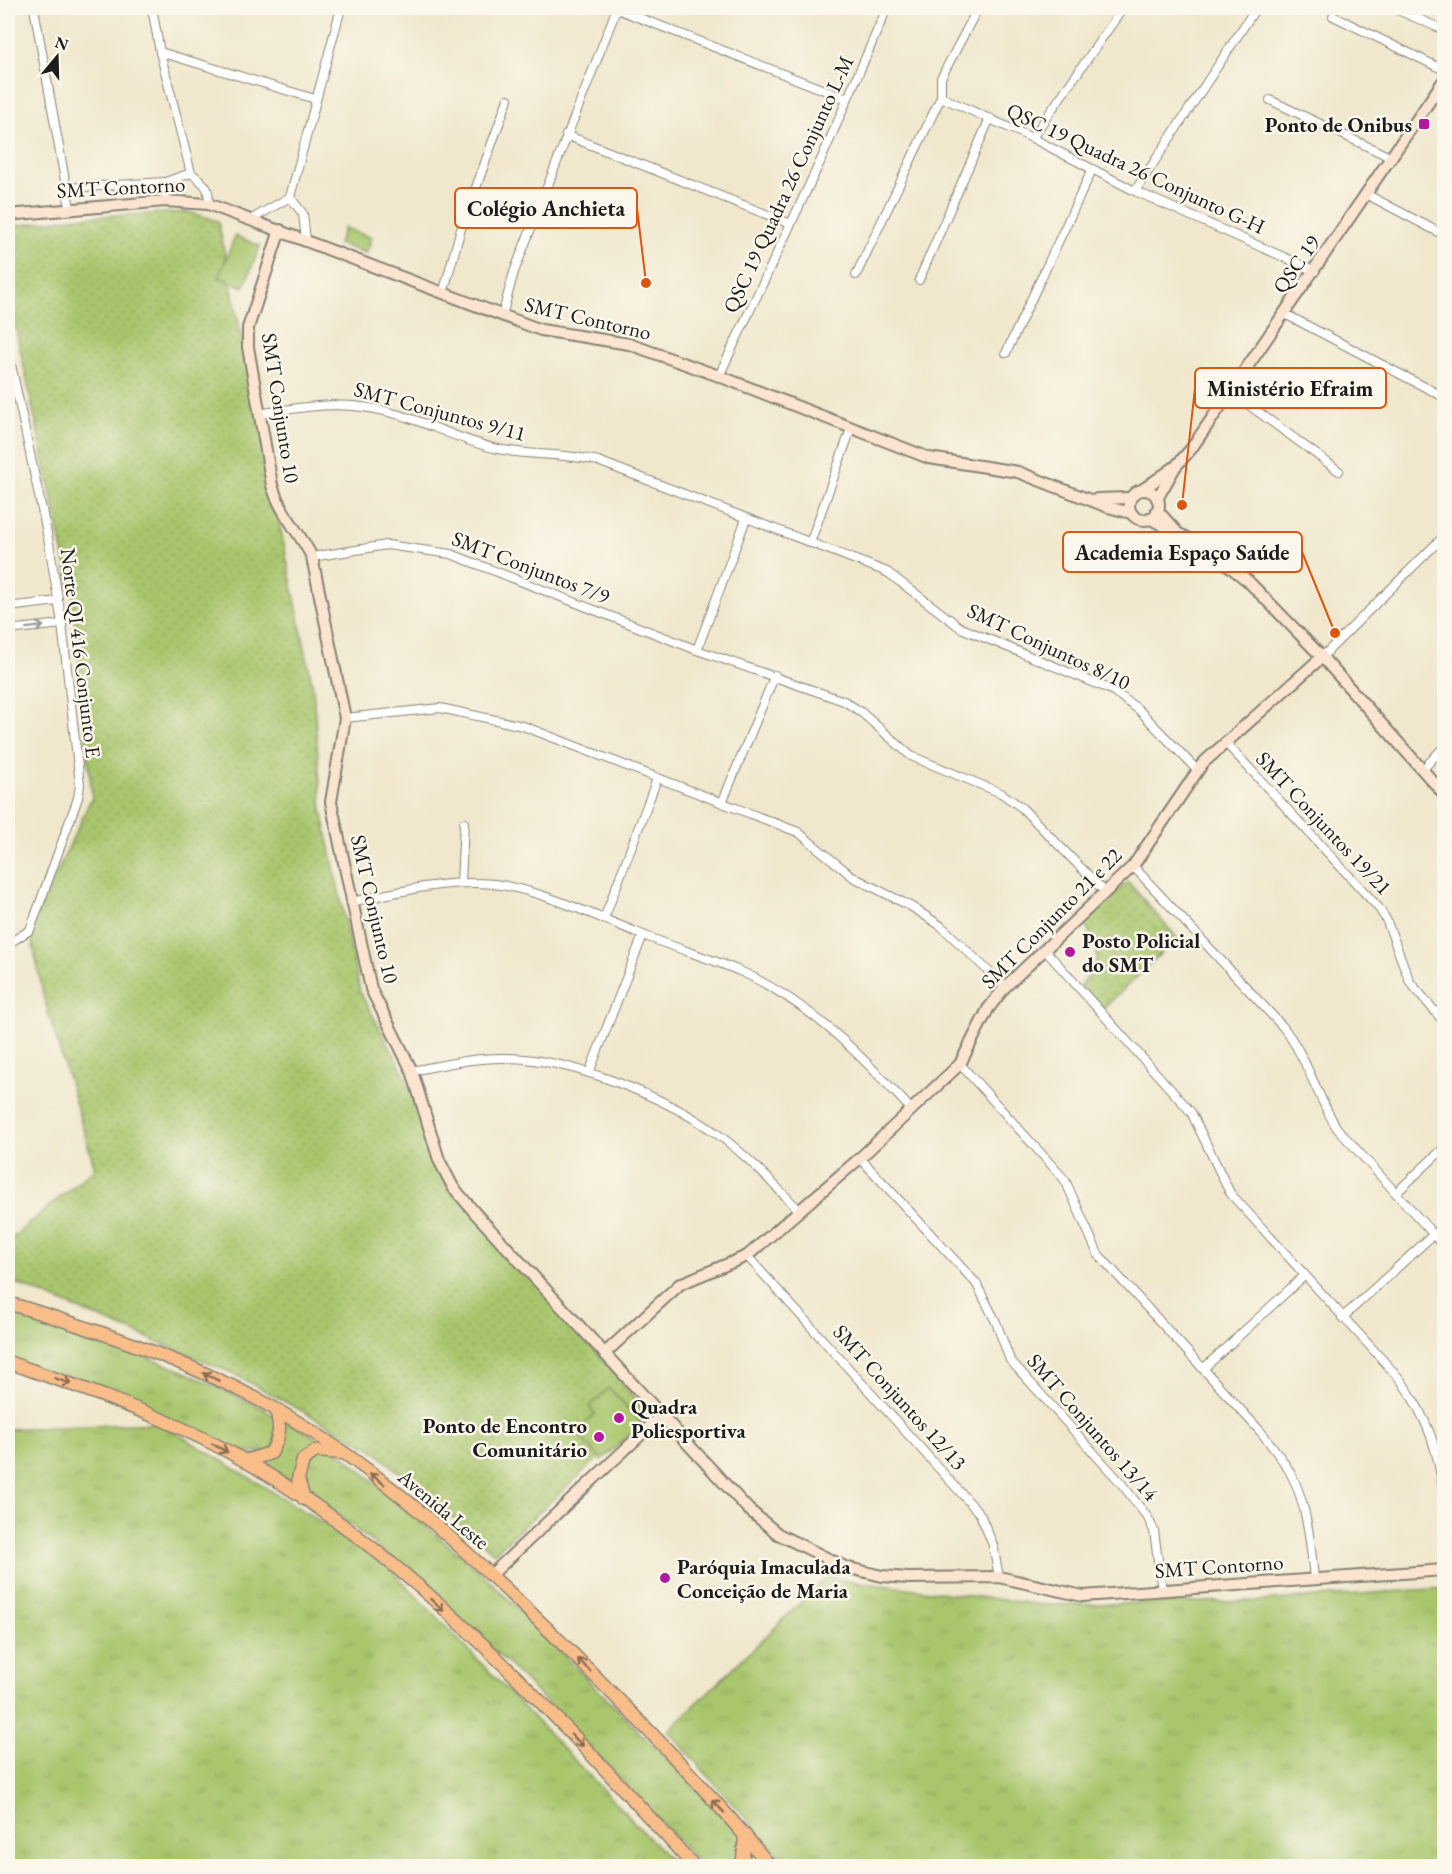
<svg xmlns="http://www.w3.org/2000/svg" width="1452" height="1874" viewBox="0 0 1452 1874" font-family="'EB Garamond',serif">
<style>
.grass{fill:url(#grass-tufts);stroke:#627144;stroke-width:1.5}
.park{fill:url(#park-dots);stroke:#627144;stroke-width:1.5}
.pitch{fill:#a9c66d;stroke:#627144;stroke-width:1.5}
.lines{fill:none;stroke-linecap:round;stroke-linejoin:round}
.street-casing{stroke:#868274;stroke-width:10}
.secondary-casing{stroke:#868274;stroke-width:14}
.primary-casing{stroke:#868274;stroke-width:15}
.street{stroke:#fff;stroke-width:8}
.secondary{stroke:#fce5d0;stroke-width:10}
.primary{stroke:#f8bd89;stroke-width:12}
.oneway{stroke:#999}
.oneway2{stroke:#8a6c52}
.poi-dot{fill:#b5179e;stroke:#fbf7ec;stroke-width:2}
.labels{text-anchor:middle;dominant-baseline:central;stroke-width:5;stroke-linejoin:round;paint-order:stroke}
.poi-label{font-size:21px;font-weight:bold;fill:#1c1c1c;stroke:#fbf7ec;text-anchor:start}
.street-label{font-size:21px;fill:#1c1c1c;stroke:#fbf7ec}
.leader{fill:none;stroke:#de560d;stroke-width:2}
.callout-dot{fill:#de560d;stroke:#fbf7ec;stroke-width:2}
.callout{fill:#fbf7ec;stroke:#de560d;stroke-width:2}
.callout-label{font-size:22px;text-anchor:middle;font-weight:bold;fill:#1c1c1c}
</style>
<defs>
<pattern id="grass-tufts" width="24" height="20" patternUnits="userSpaceOnUse" patternTransform="scale(1.5)"><rect width="24" height="20" fill="#a9c66d"/><path d="M3 7l-1-3M5 7V3M7 7l1-3M15 17l-1-3M17 17v-4M19 17l1-3" fill="none" stroke="#91aa5e"/></pattern>
<pattern id="park-dots" width="8" height="8" patternUnits="userSpaceOnUse" patternTransform="scale(1.5)"><rect width="8" height="8" fill="#a9c66d"/><path d="M2 2h.1M6 6h.1" fill="none" stroke="#91aa5e" stroke-width="1.8" stroke-linecap="round"/></pattern>
</defs>
<rect width="100%" height="100%" fill="#fbf7ec"/>
<filter id="ink" filterUnits="userSpaceOnUse"><feTurbulence type="fractalNoise" baseFrequency=".0167" numOctaves="2"/><feDisplacementMap in="SourceGraphic" scale="12" xChannelSelector="R" yChannelSelector="G"/><feConvolveMatrix kernelMatrix="1 2 1 2 8 2 1 2 1" color-interpolation-filters="sRGB"/></filter>
<filter id="wash" filterUnits="userSpaceOnUse"><feTurbulence type="fractalNoise" baseFrequency=".008" numOctaves="4" result="noise"/><feDisplacementMap in="SourceGraphic" scale="24" xChannelSelector="R" yChannelSelector="G"/><feGaussianBlur stdDeviation="1.35" result="paint"/><feColorMatrix in="noise" values="0 0 0 0 0 0 0 0 0 0 0 0 0 0 0 0 0 1.4 0 .05"/><feComposite in="paint" operator="in"/></filter>
<g filter="url(#wash)">
<rect width="100%" height="100%" fill="#f0e7cc"/>
<g class="grass">
<path d="M8,1303L183,1371L266,1410L283,1423L271,1451C234,1457 197,1431 163,1418C112,1397 59,1380 8,1361Z"/>
<path d="M281,1416L342,1454L486,1577L745,1838L740,1866H702C580,1736 458,1602 313,1497C289,1480 261,1466 235,1450L255,1455L272,1452Z"/>
<path d="M160,1423L379,1557L676,1866H8V1429Z"/>
<path d="M826,1578L1043,1605L1262,1601L1444,1588V1866H789L668,1731Z"/>
</g>
<g class="park">
<path d="M189,212L218,221L313,688L322,811L360,992L405,1075L433,1160L648,1413L494,1553L371,1448L230,1372L8,1280V1241L95,1168L44,998L30,930L92,797L72,593L11,306L8,227L80,217Z"/>
<path d="M1128,882L1177,938L1102,1010L1081,986C1084,980 1090,976 1093,970C1103,952 1093,936 1082,921Z"/>
</g>
<g class="pitch">
<path d="M344,228L372,238L366,253L338,244Z"/>
<path d="M235,236L260,246L244,287L219,277Z"/>
<path d="M609,1388L642,1423L602,1460L576,1432L595,1414L589,1407Z"/>
</g>
</g>
<g filter="url(#ink)">
<g class="lines">
<g class="street-casing">
<g id="street">
<path d="M34,8L70,208"/>
<path d="M152,8L160,52L191,173C204,183 211,188 208,204"/>
<path d="M1393,8L1444,30"/>
<path d="M617,9L847,99"/>
<path d="M1333,16L1444,70"/>
<path d="M160,52L315,99"/>
<path d="M941,97L1032,138L1135,191L1315,271"/>
<path d="M1270,100L1392,158"/>
<path d="M566,135L791,224"/>
<path d="M1032,138L1123,8"/>
<path d="M67,188L165,182L191,173"/>
<path d="M1135,191L1256,8"/>
<path d="M1368,195L1444,235"/>
<path d="M290,197L303,214L306,240"/>
<path d="M165,201V182"/>
<path d="M250,220L290,197L341,8"/>
<path d="M856,275L941,97V78L978,8"/>
<path d="M919,280L990,118"/>
<path d="M443,294L460,232L508,99"/>
<path d="M1285,314L1444,397"/>
<path d="M502,316L514,272L617,8"/>
<path d="M8,350L49,543L62,624L80,785L78,798L30,930L8,944"/>
<path d="M1006,353L1092,170"/>
<path d="M719,376L821,160L887,8"/>
<path d="M1231,392L1339,471"/>
<path d="M259,414C311,405 352,399 403,416C435,426 465,442 498,449C531,456 565,453 598,461L887,572L961,628L1112,690L1139,710L1197,770"/>
<path d="M810,543L851,429"/>
<path d="M312,557L387,545L451,554L697,650L844,701L861,712L911,756L1001,793L1021,807L1105,892"/>
<path d="M8,607L58,601"/>
<path d="M8,630L62,624"/>
<path d="M697,650L746,519"/>
<path d="M1322,657L1444,536"/>
<path d="M345,718L440,708L523,726L798,832L853,877L912,907L941,926L1005,987"/>
<path d="M1225,742L1378,907L1386,919L1410,982L1444,1022"/>
<path d="M1423,769L1444,747"/>
<path d="M722,803L775,675"/>
<path d="M1133,866L1283,1027C1308,1059 1316,1095 1337,1128L1444,1246"/>
<path d="M461,883L464,823"/>
<path d="M351,902C398,892 446,879 494,884C540,890 593,915 636,932C671,947 708,957 742,972C810,1003 860,1054 910,1108"/>
<path d="M604,919L657,779"/>
<path d="M1044,949L1191,1112L1230,1193L1400,1379C1428,1419 1439,1450 1444,1498"/>
<path d="M960,1064L1065,1180L1098,1254L1261,1432C1271,1445 1283,1459 1291,1474C1307,1504 1311,1545 1314,1579"/>
<path d="M412,1071C443,1065 475,1057 507,1058C572,1059 667,1097 720,1136C750,1158 774,1185 800,1211"/>
<path d="M589,1073L643,935"/>
<path d="M860,1158L976,1283L996,1322L1010,1360L1121,1483L1148,1518L1154,1531L1162,1590"/>
<path d="M1396,1193L1444,1148"/>
<path d="M747,1256L980,1514L993,1545L999,1577"/>
<path d="M1342,1318L1434,1234"/>
<path d="M1203,1369L1304,1276"/>
</g>
</g>
<g class="secondary-casing">
<g id="secondary">
<path d="M8,215L165,201L208,204L541,330L629,344L719,376L929,458L1018,472L1108,507L1131,513"/>
<path d="M280,230L248,328V347L272,485C280,513 299,531 312,557L345,718L331,802L371,989L412,1071L439,1160L453,1187L476,1214L748,1509L778,1534L845,1567L882,1576L908,1578L999,1577L1083,1596L1444,1570"/>
<path d="M1142,490L1176,466L1191,449L1444,80"/>
<circle cx="1144" cy="505" r="15"/>
<path d="M1097,499L1130,498"/>
<path d="M1157,499L1174,469"/>
<path d="M1157,510L1176,531"/>
<path d="M1149,518L1209,550L1248,581L1322,657L1444,794"/>
<path d="M605,1353L680,1284L747,1256L860,1158L960,1064L988,1009L1005,987L1133,866L1203,763L1322,657"/>
<path d="M492,1574L663,1414"/>
</g>
</g>
<g class="primary-casing">
<g id="primary">
<path d="M8,1303C100,1331 193,1362 277,1410C387,1473 479,1562 569,1650C638,1719 709,1790 770,1866"/>
<path d="M8,1362C73,1385 139,1407 202,1438C392,1531 553,1712 694,1866"/>
<path d="M245,1461L271,1453C280,1437 281,1427 276,1410"/>
<path d="M304,1499L298,1479L303,1460L316,1451L340,1453"/>
<path d="M740,1866L743,1859L745,1835"/>
</g>
</g>
<use href="#street" class="street"/>
<use href="#secondary" class="secondary"/>
<use href="#primary" class="primary"/>
</g>
<defs><path id="oneway-shaft" d="M-6 0H5M1.5-3L5.5 0L1.5 3" fill="none" stroke-width="1.6" stroke-linecap="round" stroke-linejoin="round" transform="scale(1.5)"/></defs>
<use class="oneway" href="#oneway-shaft" transform="translate(35 627) rotate(-7)"/>
<g class="oneway2">
<use href="#oneway-shaft" transform="translate(211 1377) rotate(-154)"/>
<use href="#oneway-shaft" transform="translate(63 1381) rotate(19)"/>
<use href="#oneway-shaft" transform="translate(220 1448) rotate(29)"/>
<use href="#oneway-shaft" transform="translate(377 1479) rotate(-144)"/>
<use href="#oneway-shaft" transform="translate(437 1605) rotate(42)"/>
<use href="#oneway-shaft" transform="translate(584 1665) rotate(-135)"/>
<use href="#oneway-shaft" transform="translate(577 1740) rotate(46)"/>
<use href="#oneway-shaft" transform="translate(718 1806) rotate(-133)"/>
</g>
</g>
<g class="poi-dot">
<rect x="1418" y="118" width="12" height="12" rx="3"/>
<circle cx="1070" cy="952" r="6"/>
<circle cx="619" cy="1418" r="6"/>
<circle cx="599" cy="1437" r="6"/>
<circle cx="665" cy="1578" r="6"/>
</g>
<g class="labels">
<g class="poi-label">
<text x="1412" y="124" text-anchor="end">Ponto de Onibus</text>
<text x="1082" y="940">Posto Policial<tspan x="1082" dy="24">do SMT</tspan></text>
<text x="631" y="1406">Quadra<tspan x="631" dy="24">Poliesportiva</tspan></text>
<text x="587" y="1425" text-anchor="end">Ponto de Encontro<tspan x="587" dy="24">Comunitário</tspan></text>
<text x="677" y="1566">Paróquia Imaculada<tspan x="677" dy="24">Conceição de Maria</tspan></text>
</g>
<g class="street-label">
<text transform="translate(1136 168) rotate(25)">QSC 19 Quadra 26 Conjunto G-H</text>
<text transform="translate(788 184) rotate(-65)">QSC 19 Quadra 26 Conjunto L-M</text>
<text transform="translate(121 187) rotate(-3)">SMT Contorno</text>
<text transform="translate(1296 264) rotate(-55)">QSC 19</text>
<text transform="translate(588 318) rotate(13)">SMT Contorno</text>
<text transform="translate(281 408) rotate(81)">SMT Conjunto 10</text>
<text transform="translate(440 411) rotate(15)">SMT Conjuntos 9/11</text>
<text transform="translate(531 567) rotate(21)">SMT Conjuntos 7/9</text>
<text transform="translate(1049 646) rotate(25)">SMT Conjuntos 8/10</text>
<text transform="translate(81 653) rotate(83)">Norte QI 416 Conjunto E</text>
<text transform="translate(1324 823) rotate(47)">SMT Conjuntos 19/21</text>
<text transform="translate(375 909) rotate(77)">SMT Conjunto 10</text>
<text transform="translate(1051 918) rotate(-45)">SMT Conjunto 21 e 22</text>
<text transform="translate(900 1397) rotate(48)">SMT Conjuntos 12/13</text>
<text transform="translate(1093 1427) rotate(49)">SMT Conjuntos 13/14</text>
<text transform="translate(444 1509) rotate(40)">Avenida Leste</text>
<text transform="translate(1219 1566) rotate(-4)">SMT Contorno</text>
</g>
</g>
<path class="leader" d="M646 283L637 208M1182 505L1195 388M1335 633L1302 552"/>
<g class="callout-dot">
<circle cx="646" cy="283" r="6"/>
<circle cx="1182" cy="505" r="6"/>
<circle cx="1335" cy="633" r="6"/>
</g>
<g class="callout">
<rect x="455" y="188" width="182" height="40" rx="6"/>
<rect x="1195" y="368" width="191" height="40" rx="6"/>
<rect x="1063" y="532" width="239" height="40" rx="6"/>
</g>
<g class="callout-label">
<text x="546" y="216">Colégio Anchieta</text>
<text x="1290" y="396">Ministério Efraim</text>
<text x="1182" y="560">Academia Espaço Saúde</text>
</g>
<rect width="1452" height="1874" fill="none" stroke="#fbf7ec" stroke-width="30"/>
<g transform="translate(57 57) rotate(19)" stroke="#fbf7ec" stroke-width="4.5" paint-order="stroke">
<path d="M0-4.5L10 22L0 15L-10 22Z" fill="#1c1c1c"/>
<text y="-9" font-size="16" font-weight="bold" text-anchor="middle" fill="#1c1c1c">N</text>
</g>
</svg>
